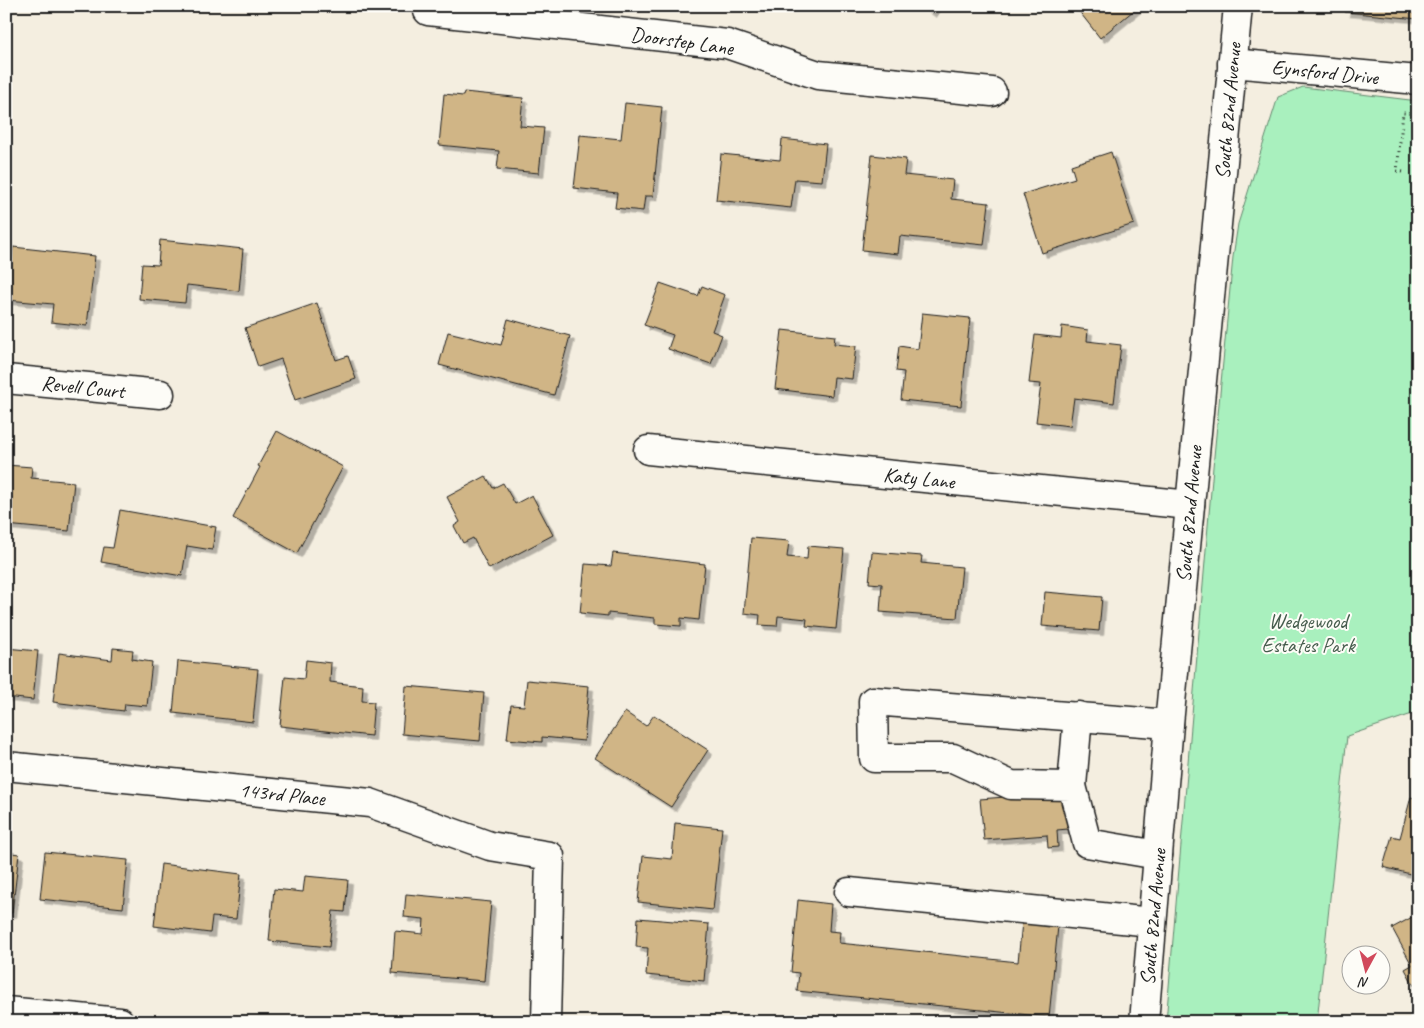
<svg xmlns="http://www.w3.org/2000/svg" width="1424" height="1028" viewBox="0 0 1424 1028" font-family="Caveat,sans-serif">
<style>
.green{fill:#a9f0be;stroke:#62866d}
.building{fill:#d0b586;stroke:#1c1c1c;filter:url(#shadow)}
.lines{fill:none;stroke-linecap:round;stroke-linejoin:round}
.minor-casing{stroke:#1c1c1c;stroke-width:31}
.major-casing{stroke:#1c1c1c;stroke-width:31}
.path{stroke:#1c1c1c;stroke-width:3;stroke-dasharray:1 4;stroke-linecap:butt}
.minor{stroke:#fdfcf7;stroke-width:28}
.major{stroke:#fdfcf7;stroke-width:28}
.labels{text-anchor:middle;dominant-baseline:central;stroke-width:4;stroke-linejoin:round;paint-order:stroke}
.street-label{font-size:21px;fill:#1c1c1c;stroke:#fdfcf7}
.park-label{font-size:21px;fill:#465c4d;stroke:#fdfcf7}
</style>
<defs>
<filter id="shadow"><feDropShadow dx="4.5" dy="4.5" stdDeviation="0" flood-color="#0004"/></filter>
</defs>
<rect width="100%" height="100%" fill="#f4eee0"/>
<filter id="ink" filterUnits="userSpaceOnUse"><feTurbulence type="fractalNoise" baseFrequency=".02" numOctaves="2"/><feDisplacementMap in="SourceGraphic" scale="10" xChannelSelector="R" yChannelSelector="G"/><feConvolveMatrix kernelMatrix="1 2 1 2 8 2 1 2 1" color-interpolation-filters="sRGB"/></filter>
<g filter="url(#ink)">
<path class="green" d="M1303,87L1418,101V712L1347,736L1317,1022H1166L1213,467L1233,257L1238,224L1278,97Z"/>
<g class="building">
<path d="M922,6H936L932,13Z"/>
<path d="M1083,6H1139L1100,38L1078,10Z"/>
<path d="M1346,6H1418V19L1345,12Z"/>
<path d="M464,92L523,98L520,126L544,128L539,173L497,169L499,151L439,145L444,94L463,96Z"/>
<path d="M625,103L662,107L653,196H645L643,211L615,208L617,193L574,188L580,135L621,139Z"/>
<path d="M782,139L826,144L822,181L795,179L791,208L716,200L721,154L780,160Z"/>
<path d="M1111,152L1134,224L1042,253L1023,194L1075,178L1071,165Z"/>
<path d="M872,155L906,159L904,175L953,180L951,199L989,203L984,245L900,236L898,254L862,250Z"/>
<path d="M160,240L243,249L239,291L187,285L185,303L139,299L142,264L158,265Z"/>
<path d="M13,247L95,256L87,326L51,322L53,304L7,300Z"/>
<path d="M660,283L698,296L702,286L725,295L712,331L722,335L711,364L668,349L673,335L644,325Z"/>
<path d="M317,303L336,360L348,356L356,379L295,400L281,359L258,367L245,328Z"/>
<path d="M922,313L970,318L961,406L901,400L904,372L896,371L899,346L918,349Z"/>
<path d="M508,319L570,336L554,395L439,365L448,332L501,345Z"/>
<path d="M1062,326L1088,330L1087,341L1121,345L1114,403L1074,398L1070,426L1036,422L1041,384L1029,383L1035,335L1061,338Z"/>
<path d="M782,330L835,336L834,344L856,346L852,379L834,377L832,396L775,389Z"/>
<path d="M277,431L343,467L297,553L233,518L260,467L258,466Z"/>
<path d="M6,465L32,467L31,478L74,482L69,531L6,525Z"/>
<path d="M486,476L493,488L503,483L515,504L532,495L553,535L489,569L473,538L463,543L454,526L460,522L447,497Z"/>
<path d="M120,510L216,527L212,550L187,546L182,576L101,562L104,547L113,548Z"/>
<path d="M751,538L789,541L787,557L807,559L808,546L844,549L836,629L806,626L807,619L778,616L777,626L759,625L760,615L744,613Z"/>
<path d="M872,552L922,556L921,563L962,567L957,618L880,612L882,584L869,583Z"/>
<path d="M613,553L705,564L699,620L681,618V626L655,624V618L608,613V616L580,613L585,564L611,566Z"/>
<path d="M1045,592L1102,597L1099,631L1042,626Z"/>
<path d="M6,648L38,651L33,700L6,697Z"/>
<path d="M113,648L133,650L132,659L152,662L147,706L125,704L124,711L53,702L59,653L112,660Z"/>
<path d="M306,660L331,663L330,682L363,686L362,701L374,702L371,736L280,726L285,677L304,679Z"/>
<path d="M178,661L258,669L253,722L173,713Z"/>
<path d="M527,680L589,686L584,741L542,737V742L507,739L511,705L524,706Z"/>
<path d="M406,686L484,693L480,741L402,734Z"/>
<path d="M625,712L646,726L654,715L708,750L671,807L595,758Z"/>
<path d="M1065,792L1068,829L1057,830L1058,847L1048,848L1047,835L984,840L980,799Z"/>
<path d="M1411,797L1418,799V876L1383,867L1392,836L1400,838Z"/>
<path d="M675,823L722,828L713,910L638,902L643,856L672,859Z"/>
<path d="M6,852L19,854L12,913L6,912Z"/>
<path d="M45,852L128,860L123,908L40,899Z"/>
<path d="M161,864L241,874L236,919L212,917L210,933L154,926Z"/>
<path d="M305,876L348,880L345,912L333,911L329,947L269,941L274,889L303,892Z"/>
<path d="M406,894L491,902L484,981L392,973L395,931L423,934L424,919L404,917Z"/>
<path d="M798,900L831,904L829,931L840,932L839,943L1018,962L1022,922L1058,926L1049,1017L797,991L799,973L791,972Z"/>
<path d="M1418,914V993L1405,969L1412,965L1392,928Z"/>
<path d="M638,918L709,924L704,981L646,975L648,948L636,947Z"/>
</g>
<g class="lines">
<g class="minor-casing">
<g id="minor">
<path d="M428,6V11L727,44L818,75L992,92"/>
<path d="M1232,63L1418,80"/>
<path d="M6,379L160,394"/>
<path d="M648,450L1190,505"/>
<path d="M6,766L370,803L490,846L550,856L546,1022"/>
<path d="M1072,786L1078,716"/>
<path d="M1158,855L1087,843L1072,786L1011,785L953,758H874L873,701L1169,724"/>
<path d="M849,892L1152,922"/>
<path d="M1144,1022L1169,724L1238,6"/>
</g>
</g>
<g class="major-casing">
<path id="major" d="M6,1011L120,1022"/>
</g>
<path class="path" d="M1403,172L1397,171L1403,113L1418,114"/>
<use href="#minor" class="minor"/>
<use href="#major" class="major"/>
</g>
</g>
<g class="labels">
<g class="street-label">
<text transform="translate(682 41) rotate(8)">Doorstep Lane</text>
<text transform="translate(1325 72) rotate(6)">Eynsford Drive</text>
<text transform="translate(1228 111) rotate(-85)">South 82nd Avenue</text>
<text transform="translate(83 387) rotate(6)">Revell Court</text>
<text transform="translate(919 478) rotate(6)">Katy Lane</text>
<text transform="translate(1189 514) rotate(-85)">South 82nd Avenue</text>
<text transform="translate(282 794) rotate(6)">143rd Place</text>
<text transform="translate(1153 917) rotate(-85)">South 82nd Avenue</text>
</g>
<g class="park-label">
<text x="1308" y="621">Wedgewood<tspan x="1308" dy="24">Estates Park</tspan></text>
</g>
</g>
<rect width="1424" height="1028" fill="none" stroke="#fdfcf7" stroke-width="25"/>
<rect x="12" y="12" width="1399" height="1003" fill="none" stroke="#1c1c1c" stroke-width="2" filter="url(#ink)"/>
<g transform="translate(1366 970) rotate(187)"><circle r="24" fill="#fdfcf7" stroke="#a3a29f"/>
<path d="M0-4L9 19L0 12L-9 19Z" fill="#d1495b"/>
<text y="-8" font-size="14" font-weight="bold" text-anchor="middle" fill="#1c1c1c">N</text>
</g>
</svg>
